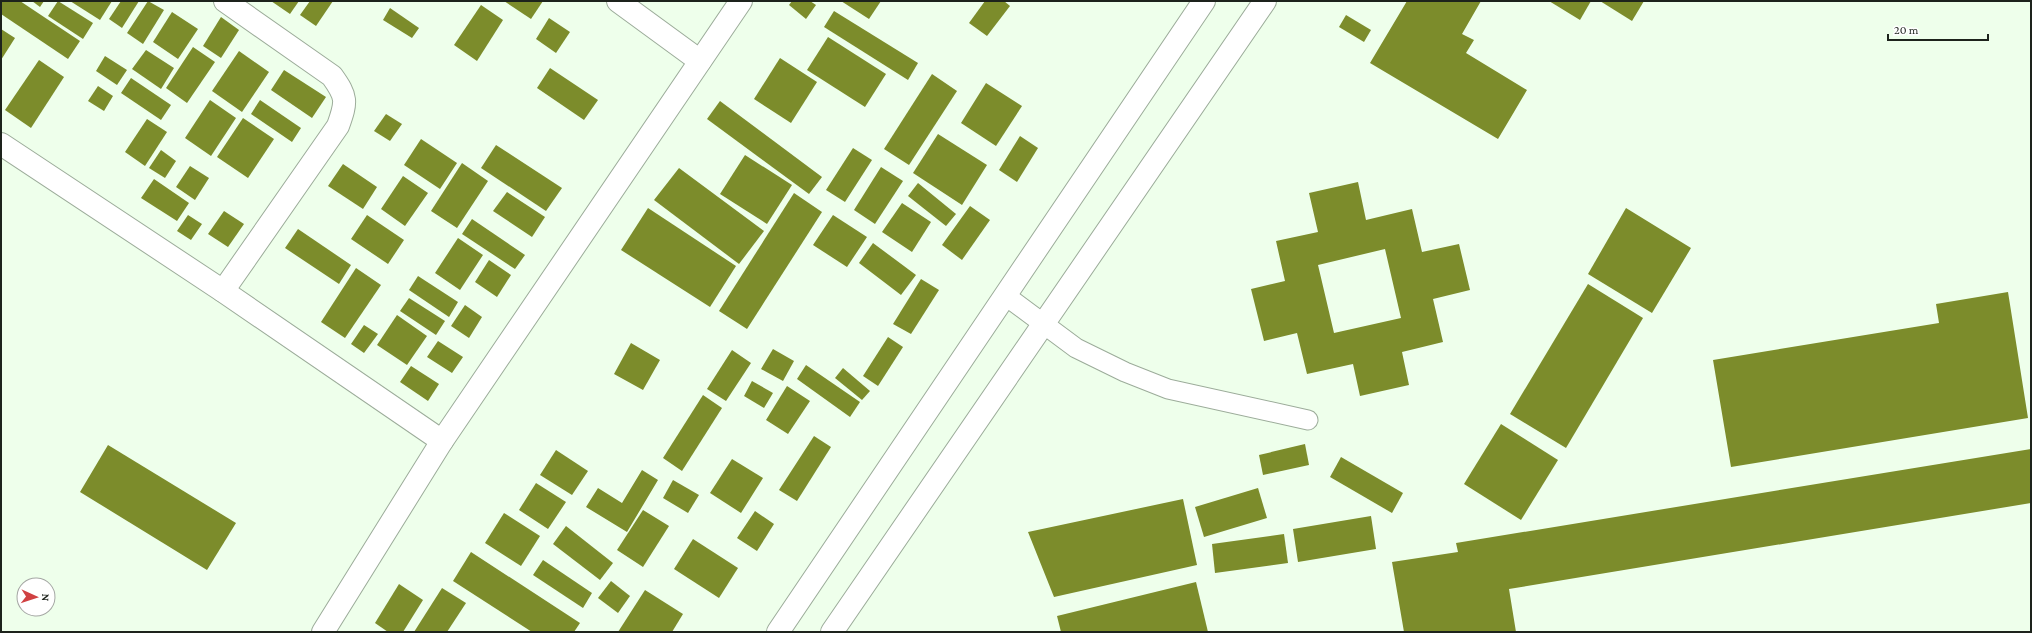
<svg xmlns="http://www.w3.org/2000/svg" width="2032" height="633" viewBox="0 0 2032 633" font-family="'Crimson Pro',serif">
<style>
.building{fill:#7c8c2b;fill-rule:evenodd}
.lines{fill:none;stroke-linecap:round;stroke-linejoin:round}
.service-casing{stroke:#9cac9a;stroke-width:21}
.minor-casing{stroke:#9cac9a;stroke-width:24}
.secondary-casing{stroke:#9cac9a;stroke-width:24}
.service{stroke:#fff;stroke-width:19}
.minor{stroke:#fff;stroke-width:22}
.secondary{stroke:#fff;stroke-width:22}
</style>
<rect width="100%" height="100%" fill="#eeffeb"/>
<g class="building">
<path d="M1,1H20L80,41L68,59L1,14Z"/>
<path d="M32,1H44L40,7Z"/>
<path d="M58,1L93,23L83,39L48,16Z"/>
<path d="M70,1H112L100,20Z"/>
<path d="M121,1H139L122,28L109,19Z"/>
<path d="M148,1L164,10L143,44L127,33Z"/>
<path d="M271,1H299L290,14Z"/>
<path d="M310,1H333L316,26L300,15Z"/>
<path d="M504,1H543L531,19Z"/>
<path d="M792,1H810L816,5L806,19L789,5Z"/>
<path d="M841,1H881L869,19Z"/>
<path d="M985,1H1004L1010,6L987,36L969,23Z"/>
<path d="M1407,1H1481L1462,34L1474,40L1466,53L1527,90L1498,139L1370,63Z"/>
<path d="M1549,1H1591L1580,20Z"/>
<path d="M1600,1H1644L1632,21Z"/>
<path d="M481,5L503,20L477,61L454,45Z"/>
<path d="M390,8L419,28L412,38L383,20Z"/>
<path d="M834,11L918,63L908,80L824,27Z"/>
<path d="M172,12L198,29L178,59L153,42Z"/>
<path d="M1346,15L1371,30L1364,42L1339,27Z"/>
<path d="M221,17L239,30L221,58L203,46Z"/>
<path d="M549,18L570,32L556,53L536,39Z"/>
<path d="M1,29L15,38L1,60Z"/>
<path d="M828,37L886,74L865,107L807,70Z"/>
<path d="M193,47L215,62L187,103L166,88Z"/>
<path d="M146,50L174,68L161,89L132,69Z"/>
<path d="M239,51L269,72L242,112L212,91Z"/>
<path d="M105,56L127,70L117,85L96,71Z"/>
<path d="M780,58L817,82L791,123L754,99Z"/>
<path d="M39,60L64,77L31,128L5,110Z"/>
<path d="M550,68L598,100L584,120L537,88Z"/>
<path d="M284,70L326,97L312,118L271,90Z"/>
<path d="M932,74L957,91L909,165L884,149Z"/>
<path d="M131,78L171,105L161,120L121,93Z"/>
<path d="M986,83L1022,106L996,146L961,123Z"/>
<path d="M98,86L113,96L104,111L88,101Z"/>
<path d="M210,100L236,118L211,156L185,138Z"/>
<path d="M260,100L301,128L292,142L251,114Z"/>
<path d="M720,101L822,177L809,194L707,119Z"/>
<path d="M386,114L402,124L390,141L374,131Z"/>
<path d="M243,118L274,139L248,178L217,157Z"/>
<path d="M147,119L167,132L145,166L125,152Z"/>
<path d="M938,134L987,165L962,205L913,173Z"/>
<path d="M1020,136L1038,148L1017,182L999,170Z"/>
<path d="M421,139L457,163L440,189L404,165Z"/>
<path d="M496,145L562,188L546,211L481,168Z"/>
<path d="M853,148L872,160L845,202L826,190Z"/>
<path d="M161,150L176,161L165,178L149,168Z"/>
<path d="M745,155L792,185L767,224L720,194Z"/>
<path d="M462,163L488,181L457,228L431,211Z"/>
<path d="M343,164L377,187L363,209L328,186Z"/>
<path d="M190,166L209,178L195,200L176,187Z"/>
<path d="M881,167L903,181L875,224L854,210Z"/>
<path d="M679,168L764,231L739,264L654,200Z"/>
<path d="M403,176L428,193L405,226L381,209Z"/>
<path d="M154,179L189,203L177,221L141,198Z"/>
<path d="M1358,182L1366,220L1412,209L1422,252L1459,244L1470,290L1433,299L1443,342L1402,352L1409,385L1360,396L1353,364L1307,374L1297,333L1264,341L1251,289L1285,281L1276,241L1318,232L1309,193ZM1385,249L1401,318L1334,333L1318,265Z"/>
<path d="M918,183L956,214L946,226L908,196Z"/>
<path d="M507,192L545,217L532,237L493,211Z"/>
<path d="M794,193L822,212L747,329L719,311Z"/>
<path d="M902,203L931,222L912,252L882,232Z"/>
<path d="M970,206L990,220L962,260L942,245Z"/>
<path d="M648,208L736,266L710,307L621,250Z"/>
<path d="M1626,208L1691,248L1652,313L1588,274Z"/>
<path d="M224,211L244,224L228,247L208,234Z"/>
<path d="M188,215L202,224L191,240L177,231Z"/>
<path d="M367,215L404,240L388,264L351,239Z"/>
<path d="M833,215L867,237L847,267L813,245Z"/>
<path d="M472,219L525,255L515,269L462,234Z"/>
<path d="M298,229L351,265L339,284L285,248Z"/>
<path d="M458,238L483,255L460,290L435,273Z"/>
<path d="M873,243L916,275L901,295L859,263Z"/>
<path d="M489,260L511,275L497,297L475,282Z"/>
<path d="M356,268L381,285L345,338L321,322Z"/>
<path d="M418,276L458,302L449,317L409,290Z"/>
<path d="M921,279L939,290L911,334L893,324Z"/>
<path d="M1588,284L1643,318L1566,448L1510,414Z"/>
<path d="M2008,292L2028,418L1731,467L1713,360L1939,323L1936,304Z"/>
<path d="M409,298L445,321L436,335L400,311Z"/>
<path d="M465,305L482,317L469,338L451,326Z"/>
<path d="M397,315L427,336L407,365L377,345Z"/>
<path d="M364,325L378,334L364,353L351,344Z"/>
<path d="M888,337L903,347L878,386L863,376Z"/>
<path d="M438,341L463,357L452,373L427,357Z"/>
<path d="M631,343L660,360L643,390L614,374Z"/>
<path d="M773,349L794,361L783,381L761,369Z"/>
<path d="M732,350L751,363L726,401L707,389Z"/>
<path d="M806,365L860,402L850,417L797,379Z"/>
<path d="M411,366L439,384L428,401L400,382Z"/>
<path d="M843,368L870,391L862,400L835,378Z"/>
<path d="M752,381L773,393L764,408L744,396Z"/>
<path d="M787,386L810,401L788,434L766,420Z"/>
<path d="M703,395L722,408L682,471L663,458Z"/>
<path d="M1501,424L1558,460L1521,520L1464,484Z"/>
<path d="M814,436L831,447L797,501L779,490Z"/>
<path d="M1305,444L1309,465L1263,475L1259,455Z"/>
<path d="M108,445L236,523L207,570L80,492Z"/>
<path d="M2031,449V503L1509,589L1516,632H1404L1392,562L1458,552L1456,543Z"/>
<path d="M556,450L588,471L572,495L540,475Z"/>
<path d="M1341,457L1403,493L1392,513L1330,477Z"/>
<path d="M732,459L763,478L741,513L710,493Z"/>
<path d="M642,470L658,480L627,532L586,507L598,488L622,503Z"/>
<path d="M673,480L699,495L688,513L663,498Z"/>
<path d="M536,483L566,502L548,529L519,510Z"/>
<path d="M1258,488L1267,518L1204,537L1195,507Z"/>
<path d="M1183,499L1197,565L1054,597L1028,532Z"/>
<path d="M643,510L669,526L643,567L617,550Z"/>
<path d="M755,511L774,524L757,551L737,538Z"/>
<path d="M504,513L540,536L521,566L485,543Z"/>
<path d="M1371,516L1376,549L1298,562L1293,529Z"/>
<path d="M566,526L613,563L600,580L553,544Z"/>
<path d="M1284,534L1288,563L1215,573L1212,544Z"/>
<path d="M693,539L738,568L719,598L674,569Z"/>
<path d="M471,552L580,623L574,632H532L453,581Z"/>
<path d="M543,560L592,593L583,608L533,575Z"/>
<path d="M611,581L630,596L618,613L598,598Z"/>
<path d="M1196,582L1208,632H1061L1057,616Z"/>
<path d="M399,584L423,600L403,632H388L375,623Z"/>
<path d="M442,588L466,603L447,632H414Z"/>
<path d="M645,590L683,614L672,632H618Z"/>
</g>
<g class="lines">
<g class="service-casing">
<path id="service" d="M1006,296L1076,348L1125,372L1168,389L1308,420"/>
</g>
<g class="minor-casing">
<g id="minor">
<path d="M618,1L700,61"/>
<path d="M1,144L223,291L442,441"/>
<path d="M223,291L338,126C347,101 347,97 332,76L225,1"/>
<path d="M323,632L442,441L741,1"/>
</g>
</g>
<g class="secondary-casing">
<g id="secondary">
<path d="M778,632L1204,1"/>
<path d="M832,632L1265,1"/>
</g>
</g>
<use href="#service" class="service"/>
<use href="#minor" class="minor"/>
<use href="#secondary" class="secondary"/>
</g>
<rect width="2032" height="633" fill="none" stroke="#1d231c" stroke-width="4"/>
<g transform="translate(36 597) rotate(93)"><circle r="19" fill="#ffffff" stroke="#a5a7a4"/>
<path d="M0-3L7 15L0 10L-7 15Z" fill="#d04142"/>
<text y="-6" font-size="11" font-weight="bold" text-anchor="middle" fill="#1d231c">N</text>
</g>
<path d="M1888 34v6h100v-6" fill="none" stroke="#1d231c" stroke-width="2"/>
<text x="1894" y="34" font-size="12" fill="#1d231c" stroke="#ffffff" stroke-width="3" paint-order="stroke">20 m</text>
</svg>
